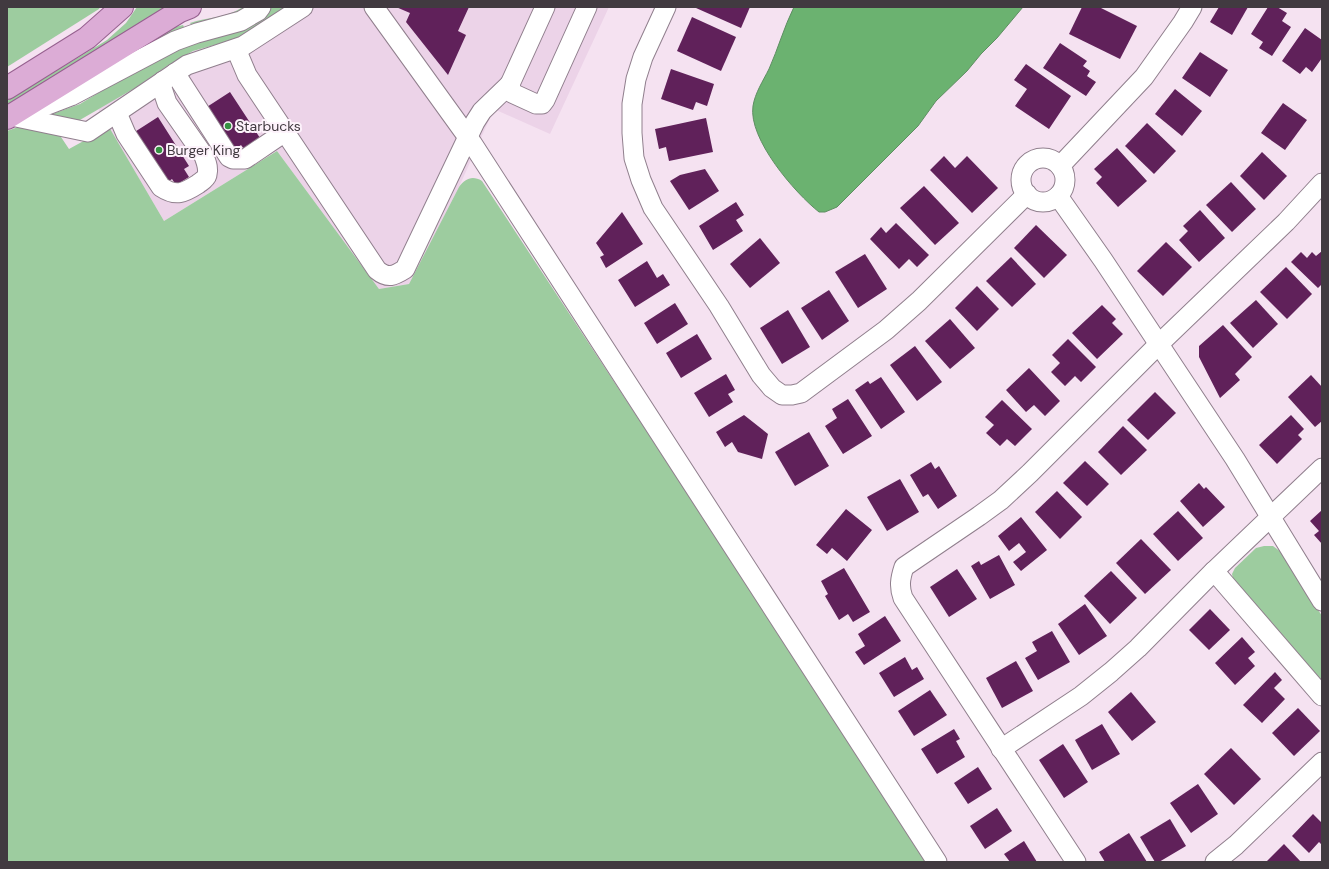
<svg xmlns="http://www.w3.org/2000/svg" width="1329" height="869" viewBox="0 0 1329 869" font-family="'DM Sans',sans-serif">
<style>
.built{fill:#ecd3e8}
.green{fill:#9dcc9f}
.water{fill:#6bb270;stroke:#5e8e62}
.building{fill:#60215a}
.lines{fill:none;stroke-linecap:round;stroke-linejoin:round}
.minor-casing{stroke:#907f8d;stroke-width:21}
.major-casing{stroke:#96608f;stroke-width:24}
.minor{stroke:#fff;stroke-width:19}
.major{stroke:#dcacd6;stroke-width:22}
.poi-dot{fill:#359042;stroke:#fdf2fb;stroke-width:1.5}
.labels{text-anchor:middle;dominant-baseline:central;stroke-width:4;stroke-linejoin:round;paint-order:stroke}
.poi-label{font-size:14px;fill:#413a40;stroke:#fdf2fb;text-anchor:start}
</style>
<rect width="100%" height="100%" fill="#f5e2f1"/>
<path class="built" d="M294,7H609L550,134L494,109L459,187L409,284L379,289L277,151L164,221L98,109L193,51L219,44Z"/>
<g class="green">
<path d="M7,7H100L99,9L7,67Z"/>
<path d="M137,7H171L7,109V101L107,40L126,23Z"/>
<path d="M243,7H251L241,14L194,28L190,23C207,17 227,18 243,7Z"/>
<path d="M272,7H294L257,33L193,51L167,66L135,88L73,124L47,116L80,104L161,55L270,10Z"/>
<path d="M183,25L185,29L118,61L175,27Z"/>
<path d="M21,126L59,134L69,149L109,127L164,221L277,151L379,289L409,284L459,187C465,179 472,175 482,181L930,862H7V131Z"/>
<path d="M1264,546H1273L1281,552L1322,616V685L1234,583L1232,574L1235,568L1256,548Z"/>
</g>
<path class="water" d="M794,7H1023L997,38L981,54L967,71L936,101L918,126L837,207L825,212H819C795,193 748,139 753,106C755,93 763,81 769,69C778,49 784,27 794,7Z"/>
<g class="building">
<path d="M396,7H469L458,31L466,35L448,75L406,22L410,13Z"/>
<path d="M697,7H750L741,28L696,8Z"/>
<path d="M1082,7H1099L1137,26L1120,59L1069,34Z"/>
<path d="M1219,7H1248L1232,35L1210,22Z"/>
<path d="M1268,7H1277L1287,13L1282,21L1291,27L1272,56L1259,48L1263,42L1251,34Z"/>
<path d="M692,17L736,37L721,71L677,51Z"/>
<path d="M1305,28L1322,40V58L1312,72L1306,67L1300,74L1282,61Z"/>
<path d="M1060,43L1087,61L1083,66L1090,71L1087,76L1096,82L1086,96L1043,68Z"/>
<path d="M1200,52L1228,70L1210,97L1182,78Z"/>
<path d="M1026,64L1071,96L1049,129L1015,106L1027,89L1014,80Z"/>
<path d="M671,69L714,84L707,106L696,102L693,110L661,99Z"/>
<path d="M1175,89L1202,111L1182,136L1155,114Z"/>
<path d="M230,92L260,138L244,149L241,145L224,157L196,114Z"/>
<path d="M1283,103L1307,120L1285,150L1261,133Z"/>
<path d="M158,117L189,166L184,169L189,177L176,185L172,179L162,186L130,135Z"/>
<path d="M706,118L713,152L669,161L666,147L659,149L655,129Z"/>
<path d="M1147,123L1176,151L1154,174L1125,146Z"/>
<path d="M1117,148L1147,181L1118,207L1096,183L1102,177L1094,169Z"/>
<path d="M1262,152L1287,176L1264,200L1240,176Z"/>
<path d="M944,156L955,168L967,156L998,188L972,213L930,170Z"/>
<path d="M705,169L719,191L689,210L670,181L680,175Z"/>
<path d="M1231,182L1256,209L1232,232L1206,205Z"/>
<path d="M924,186L959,223L935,245L900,208Z"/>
<path d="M736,202L744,215L736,220L743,231L713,250L699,226Z"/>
<path d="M1200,210L1225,238L1199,262L1179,240L1188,231L1183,226Z"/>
<path d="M622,212L643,244L606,268L600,257L604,255L596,243Z"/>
<path d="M896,223L929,255L917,267L909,259L899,269L870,239L881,227L886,233Z"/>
<path d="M1036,225L1067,255L1044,278L1014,248Z"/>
<path d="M760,238L780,263L750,288L730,264Z"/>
<path d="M1166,242L1192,267L1163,296L1137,271Z"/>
<path d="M1322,251V284L1318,288L1291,262L1301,252L1307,258L1312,252L1316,256Z"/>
<path d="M865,254L887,289L858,308L835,272Z"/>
<path d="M1011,257L1036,284L1012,307L986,281Z"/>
<path d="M647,261L657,278L663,274L670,285L635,307L618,280Z"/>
<path d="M1286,267L1312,294L1287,319L1260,292Z"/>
<path d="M977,286L999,309L977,331L955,308Z"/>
<path d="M829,290L849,321L822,340L801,308Z"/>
<path d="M1256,300L1278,324L1253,348L1230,323Z"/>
<path d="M675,303L688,324L657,344L644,323Z"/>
<path d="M1102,305L1116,319L1112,323L1123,334L1097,359L1072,333Z"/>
<path d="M788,310L810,347L782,364L760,328Z"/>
<path d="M950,319L975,348L950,369L925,341Z"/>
<path d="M1223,325L1252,357L1235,374L1240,380L1220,398L1199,357V346Z"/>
<path d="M697,334L712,359L681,378L666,353Z"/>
<path d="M1068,339L1096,367L1081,382L1075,376L1065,386L1051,372L1060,363L1052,355Z"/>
<path d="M915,346L942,382L917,401L890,365Z"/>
<path d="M1029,368L1060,401L1045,416L1034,405L1026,412L1006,390Z"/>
<path d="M726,374L735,390L728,394L733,402L709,417L694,393Z"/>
<path d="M1311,375L1322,387V421L1315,427L1288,397Z"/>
<path d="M881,377L905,412L881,429L855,390L868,381L870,384Z"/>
<path d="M1155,392L1176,413L1148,440L1127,420Z"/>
<path d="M848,399L872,436L843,454L825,426L837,418L832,409Z"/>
<path d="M1002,400L1032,429L1015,446L1007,439L1000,446L986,433L994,425L985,417Z"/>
<path d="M744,415L768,434L762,459L738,452L732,442L725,447L716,432Z"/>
<path d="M1291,415L1304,429L1298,435L1302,439L1277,464L1259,445Z"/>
<path d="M1123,426L1147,450L1121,475L1098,452Z"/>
<path d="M809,432L829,466L795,486L775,452Z"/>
<path d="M1085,461L1109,484L1087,506L1063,483Z"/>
<path d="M931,462L935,469L939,466L957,496L938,509L928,494L923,497L910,475Z"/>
<path d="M900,479L919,512L887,531L867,497Z"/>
<path d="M1199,483L1204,489L1206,487L1225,507L1203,527L1180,501Z"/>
<path d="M1057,491L1082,517L1060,539L1035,512Z"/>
<path d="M846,509L872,530L847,561L832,548L827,554L816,545Z"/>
<path d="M1322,510V544L1314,535L1319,531L1310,521Z"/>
<path d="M1178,511L1203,538L1178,561L1153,534Z"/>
<path d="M1021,517L1047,550L1021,571L1013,562L1026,552L1019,543L1009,551L998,536Z"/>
<path d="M1141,539L1171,570L1145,594L1116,563Z"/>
<path d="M999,555L1015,585L990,599L971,566L979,561L981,565Z"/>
<path d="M844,568L870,612L853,622L848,614L839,620L825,596L828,594L821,581Z"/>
<path d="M957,569L977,599L949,617L930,587Z"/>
<path d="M1111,571L1137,598L1110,624L1084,596Z"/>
<path d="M1085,604L1107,636L1079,655L1058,624Z"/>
<path d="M1210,609L1230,630L1209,650L1189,630Z"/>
<path d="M885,616L901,641L864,665L855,652L865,646L858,634Z"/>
<path d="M1052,631L1070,662L1038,680L1025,658L1037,651L1032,642Z"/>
<path d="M1242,637L1255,652L1248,658L1255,666L1235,685L1215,663Z"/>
<path d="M905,657L912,670L917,667L924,679L894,697L879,673Z"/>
<path d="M1016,661L1033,691L1002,708L986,678Z"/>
<path d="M1275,672L1282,680L1274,688L1285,699L1262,723L1243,705Z"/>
<path d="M930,690L947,715L914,736L898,711Z"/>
<path d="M1131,692L1156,722L1132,741L1108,712Z"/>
<path d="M1298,708L1320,731L1294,756L1272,733Z"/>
<path d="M1102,724L1120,754L1092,770L1075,740Z"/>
<path d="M954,729L960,739L956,741L965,757L937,774L921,749Z"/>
<path d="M1063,744L1088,782L1064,798L1039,760Z"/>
<path d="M1231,748L1261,779L1234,805L1204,774Z"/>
<path d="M978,767L992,789L968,804L954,783Z"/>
<path d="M1198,784L1218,814L1191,833L1170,803Z"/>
<path d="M997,808L1012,831L985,849L970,826Z"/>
<path d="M1313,814L1322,823V845L1319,842L1309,853L1292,836Z"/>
<path d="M1170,819L1186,846L1159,862H1155L1140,837Z"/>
<path d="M1129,833L1147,862H1105L1099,852Z"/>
<path d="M1024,841L1037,862H1010L1004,854Z"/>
<path d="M1284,844L1301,862H1266Z"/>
</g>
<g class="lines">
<g class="minor-casing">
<g id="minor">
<path d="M374,7L472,143L937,862"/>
<path d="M545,7L510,84L512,93L536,104H542L545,100L587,7"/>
<path d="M666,7L643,57L636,79L632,104V133L634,158L641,180L653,208L719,306L761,375L772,388L782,395H792L801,393L886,330L919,301L1027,194"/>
<path d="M236,49L247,75L377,270C388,279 394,276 405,269L475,122L482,111L510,84"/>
<path d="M175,73L229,157L233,159H245L285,132"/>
<path d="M27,113L71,96L175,41L197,33L241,21L258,11L261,7"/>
<path d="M117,113L126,134L161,187C176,197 184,193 198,184C202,181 206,179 207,175C209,168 206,162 204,156L167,103L162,88L163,81"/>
<path d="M16,117L88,132L187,65L243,46L303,7"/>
<circle cx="1043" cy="180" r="22"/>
<path d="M1060,166L1144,77L1183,22L1192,7"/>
<path d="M1058,196L1103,260L1235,459L1322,601"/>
<path d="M1214,571L1322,696"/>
<path d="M1001,749L1081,696L1111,672L1138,648L1214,571L1322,468"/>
<path d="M1076,862L903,598C899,587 900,579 904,567L979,516L1001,500L1030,473L1159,344L1286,222L1322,183"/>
<path d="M1215,862L1236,845L1322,762"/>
</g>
</g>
<g class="major-casing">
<g id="major">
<path d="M7,88L87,38L122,7"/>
<path d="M7,118L180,11L190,7"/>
</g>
</g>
<use href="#minor" class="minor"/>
<use href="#major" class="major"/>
</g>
<g class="poi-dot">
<circle cx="228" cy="126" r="4"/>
<circle cx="159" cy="150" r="4"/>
</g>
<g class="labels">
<g class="poi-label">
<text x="236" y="126">Starbucks</text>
<text x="167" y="150">Burger King</text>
</g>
</g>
<rect width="1329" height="869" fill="none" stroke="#413a40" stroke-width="16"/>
</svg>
